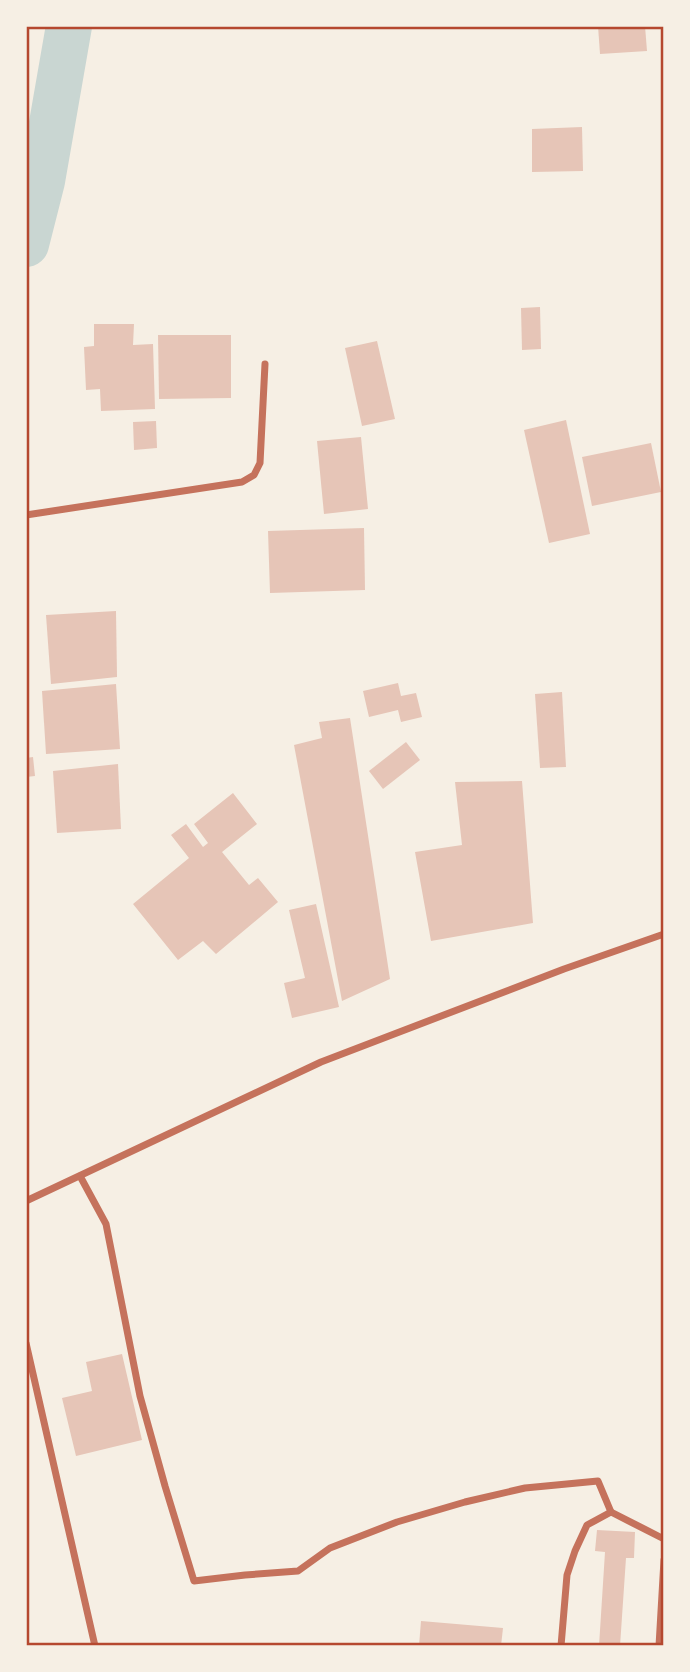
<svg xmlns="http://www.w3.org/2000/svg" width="690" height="1672" viewBox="0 0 690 1672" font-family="Helvetica,sans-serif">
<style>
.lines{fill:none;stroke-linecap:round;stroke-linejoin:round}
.river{stroke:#c9d6d2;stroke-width:46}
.building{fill:#e6c5b7}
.minor{stroke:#c5725c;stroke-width:7}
.neatline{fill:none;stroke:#b5482f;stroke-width:2.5}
</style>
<rect width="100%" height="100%" fill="#f6efe4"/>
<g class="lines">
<path class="river" d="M26,244L42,181L69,26"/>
</g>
<g class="building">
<path d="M598,26H645L647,51L600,54Z"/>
<path d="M582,127L583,171L532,172V129Z"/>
<path d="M540,307L541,349L522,350L521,308Z"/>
<path d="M94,324H134L133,345L153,344L155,409L101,411L100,389L86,390L84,347L94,346Z"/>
<path d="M158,335H231V398L159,399Z"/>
<path d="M377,341L395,419L362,426L345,348Z"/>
<path d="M566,420L590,534L549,543L524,430Z"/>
<path d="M156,421L157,448L134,450L133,422Z"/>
<path d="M361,437L368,509L324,514L317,441Z"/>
<path d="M651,443L661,492L592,506L582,457Z"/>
<path d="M364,528L365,590L270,593L268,531Z"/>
<path d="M116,611L117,677L51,684L46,615Z"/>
<path d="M398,683L401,696L416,693L422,717L401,722L398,710L369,717L363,691Z"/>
<path d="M116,684L120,749L46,754L42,691Z"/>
<path d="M562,692L566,767L540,768L535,694Z"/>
<path d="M350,718L390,979L342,1001L294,745L322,738L319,722Z"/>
<path d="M406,742L420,760L383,789L369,771Z"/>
<path d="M33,757L35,776L26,777V758Z"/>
<path d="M118,764L121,829L57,833L53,771Z"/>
<path d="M522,781L533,923L431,941L415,852L462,845L455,782Z"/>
<path d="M233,793L257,824L222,852L249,885L258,878L278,902L216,954L203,941L178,960L133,904L189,858L171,835L186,824L203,847L208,843L194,824Z"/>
<path d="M316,904L339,1007L292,1018L284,983L305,978L289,910Z"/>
<path d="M122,1354L142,1440L76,1456L62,1398L92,1391L86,1362Z"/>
<path d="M597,1530L635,1532L634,1558H626L620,1646H599L605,1552L595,1551Z"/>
<path d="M421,1621L503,1628L501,1646H419Z"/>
</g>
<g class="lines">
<g class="minor">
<path d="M26,515L242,482L254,475L260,463L265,364"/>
<path d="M80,1176L106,1224L140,1396L165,1486L194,1581L245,1575L298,1571L330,1548L397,1522L465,1502L525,1488L598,1481L611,1512"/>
<path d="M26,1201L321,1062L564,969L664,934"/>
<path d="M26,1343L95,1646"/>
<path d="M561,1646L567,1575L575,1551L587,1525L611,1512L664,1539"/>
<path d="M659,1646L664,1560"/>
</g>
</g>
<rect width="690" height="1672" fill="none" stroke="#f6efe4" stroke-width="56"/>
<rect x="28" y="28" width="634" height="1616" class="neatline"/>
</svg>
